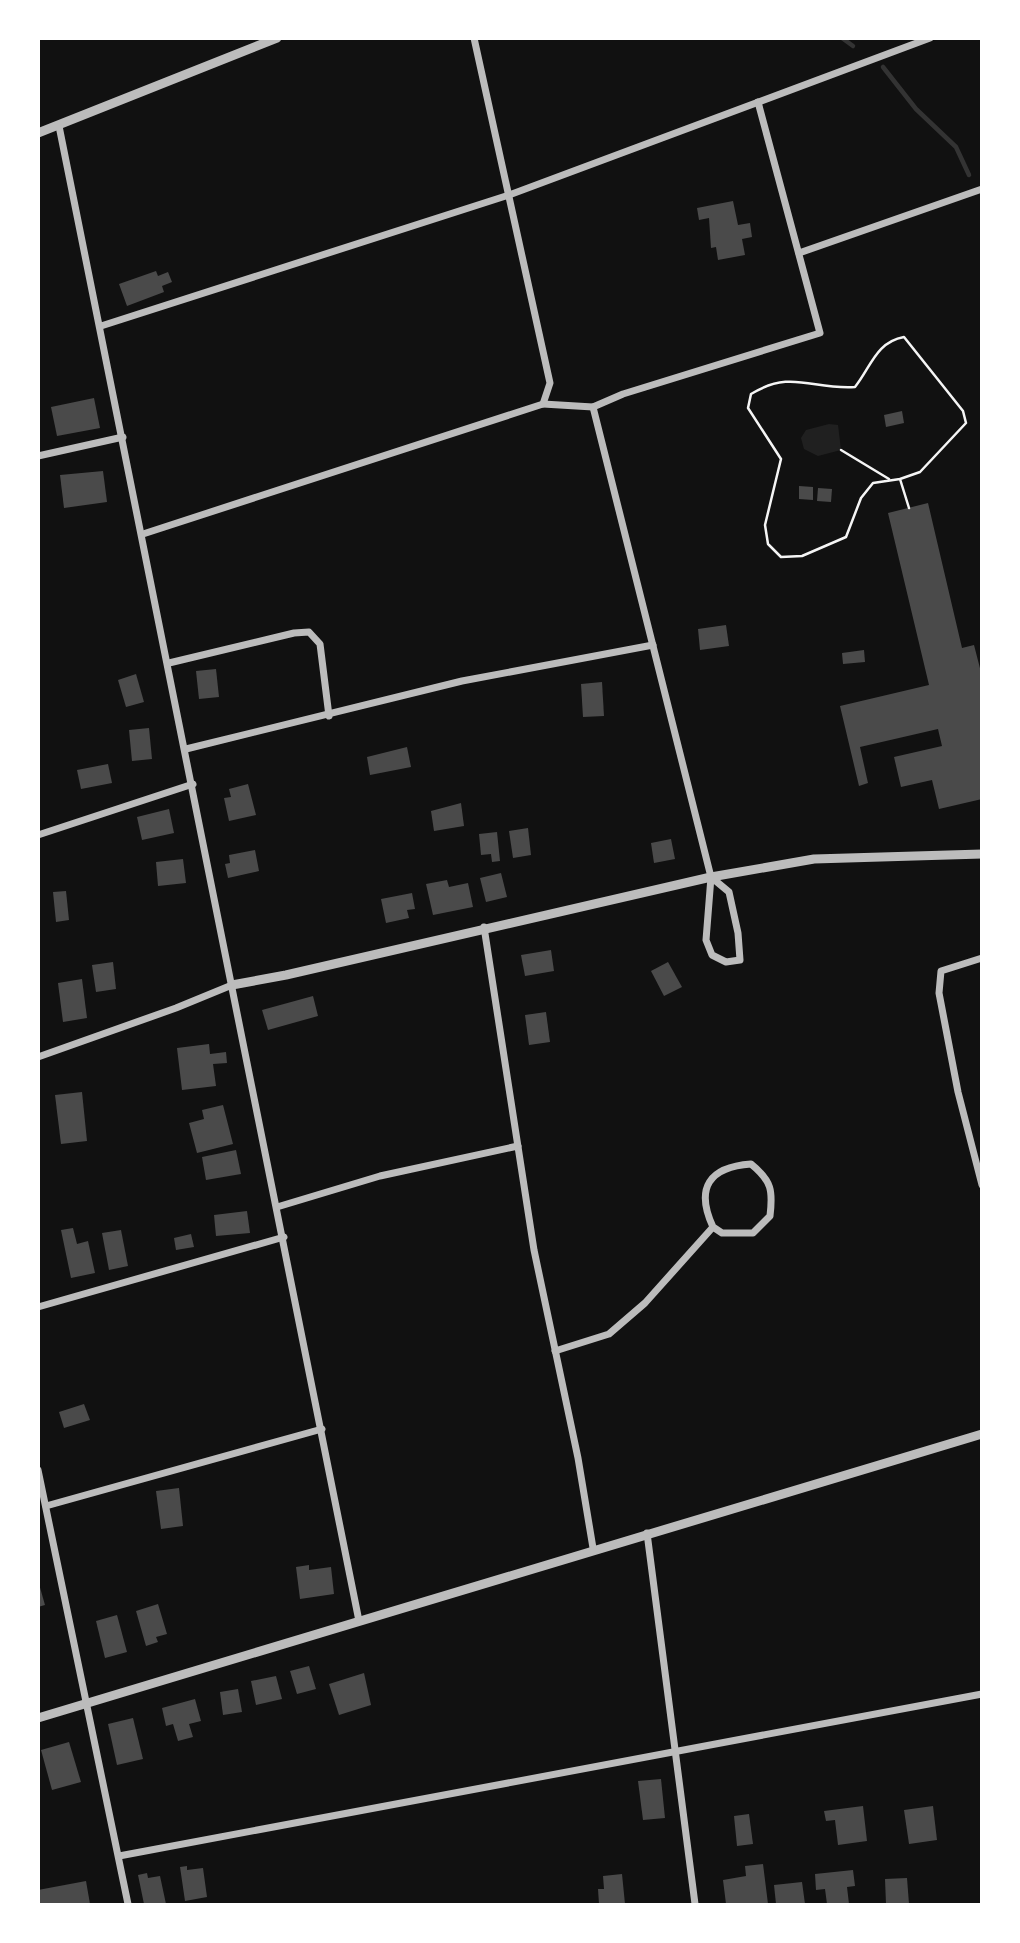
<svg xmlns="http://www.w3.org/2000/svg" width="1020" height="1943" viewBox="0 0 1020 1943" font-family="Arial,sans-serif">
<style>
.green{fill:#202020}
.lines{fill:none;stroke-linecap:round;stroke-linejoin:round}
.stream{stroke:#333;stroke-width:4.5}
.building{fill:#4a4a4a}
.path{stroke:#f5f5f5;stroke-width:2.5}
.minor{stroke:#bcbcbc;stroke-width:7}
.tertiary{stroke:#bcbcbc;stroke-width:9}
</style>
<rect width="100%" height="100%" fill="#111"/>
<path class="green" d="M829,424L838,425L841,450L818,456L804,449L801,438L806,430Z"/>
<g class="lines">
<g class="stream">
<path d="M842,38L853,46"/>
<path d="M883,67L916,109L956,147L969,175"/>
</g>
</g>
<g class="building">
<path d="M733,201L738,225L750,223L752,237L742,239L745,255L718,260L716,247L711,248L709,218L699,220L697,208Z"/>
<path d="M156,271L158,276L168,272L172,282L162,286L164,292L127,306L119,284Z"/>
<path d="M94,398L100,428L57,436L51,407Z"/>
<path d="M902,411L904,423L886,427L884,415Z"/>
<path d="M103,471L107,502L64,508L60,475Z"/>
<path d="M799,486L813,487V500L799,499Z"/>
<path d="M818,488L832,489L831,502L817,501Z"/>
<path d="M928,503L962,648L974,645L982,676V799L939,809L932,780L901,787L894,757L942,746L938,729L860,747L868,783L859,786L840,706L929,685L888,513Z"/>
<path d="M726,625L729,646L700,650L698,629Z"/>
<path d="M864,650L865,662L843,664L842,653Z"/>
<path d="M216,669L219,697L199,699L196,671Z"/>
<path d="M136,674L144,702L126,707L118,680Z"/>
<path d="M602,682L604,716L583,717L581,684Z"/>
<path d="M149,728L152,759L132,761L129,730Z"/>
<path d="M407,747L411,767L370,775L367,757Z"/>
<path d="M108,764L112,783L81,789L77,770Z"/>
<path d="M248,784L256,815L229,821L224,798L231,797L229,789Z"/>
<path d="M461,803L464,826L434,831L431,811Z"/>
<path d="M169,809L174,833L142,840L137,817Z"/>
<path d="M528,828L531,855L513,858L509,831Z"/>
<path d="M497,832L500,861L492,862L491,854L481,855L479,834Z"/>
<path d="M671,839L675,859L654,863L651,843Z"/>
<path d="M255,850L259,871L228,878L225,864L230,863L229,855Z"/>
<path d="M183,859L186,883L158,886L156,862Z"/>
<path d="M501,873L507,897L486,902L480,878Z"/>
<path d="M447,880L449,887L468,883L473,907L433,915L426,884Z"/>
<path d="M66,891L69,920L56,922L53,892Z"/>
<path d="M412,893L415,909L407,910L409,918L386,923L381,899Z"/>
<path d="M551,950L554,971L525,976L521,955Z"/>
<path d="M113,962L116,989L96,992L92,965Z"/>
<path d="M668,962L682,987L664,996L651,971Z"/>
<path d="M82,979L87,1018L63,1022L58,983Z"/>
<path d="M313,996L318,1016L268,1030L262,1010Z"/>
<path d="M546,1012L550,1042L529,1045L525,1015Z"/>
<path d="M209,1044L210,1054L226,1052L227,1063L213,1064L216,1086L182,1090L177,1048Z"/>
<path d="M82,1092L87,1141L61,1144L55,1095Z"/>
<path d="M223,1105L233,1144L197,1153L189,1123L204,1119L202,1110Z"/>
<path d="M236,1150L241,1174L206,1180L202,1157Z"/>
<path d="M247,1211L250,1233L216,1236L214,1215Z"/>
<path d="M73,1228L77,1244L88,1241L95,1273L71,1278L61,1230Z"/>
<path d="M121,1230L128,1266L109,1270L102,1233Z"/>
<path d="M191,1234L194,1247L176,1250L174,1238Z"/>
<path d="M84,1404L90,1420L64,1428L59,1412Z"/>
<path d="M179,1488L183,1526L161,1529L156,1491Z"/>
<path d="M309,1565V1570L331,1567L334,1594L300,1599L296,1567Z"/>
<path d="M39,1584L45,1605L38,1607V1585Z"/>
<path d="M158,1604L167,1634L156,1637L158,1642L146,1646L136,1611Z"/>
<path d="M117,1615L127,1652L105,1658L96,1621Z"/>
<path d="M309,1666L316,1689L297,1694L290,1671Z"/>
<path d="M364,1673L371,1705L339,1715L329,1684Z"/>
<path d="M276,1676L282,1699L256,1705L251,1681Z"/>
<path d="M238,1689L242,1712L223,1715L220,1692Z"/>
<path d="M195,1699L201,1721L189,1724L193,1737L178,1741L173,1724L166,1726L162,1708Z"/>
<path d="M133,1718L143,1759L117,1765L108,1724Z"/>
<path d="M69,1742L81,1782L52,1790L41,1750Z"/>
<path d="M661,1779L665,1818L643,1820L638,1781Z"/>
<path d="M863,1806L867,1841L838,1845L835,1820L826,1821L824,1811Z"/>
<path d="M933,1806L937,1840L909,1844L904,1810Z"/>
<path d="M749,1814L753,1844L737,1846L734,1816Z"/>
<path d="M763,1864L768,1904H726L723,1880L746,1876L745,1866Z"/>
<path d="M187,1866V1870L203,1868L207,1897L185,1901L180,1867Z"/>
<path d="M853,1870L855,1886L847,1887L849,1904H827L825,1889L816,1890L815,1874Z"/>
<path d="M147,1873L148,1878L160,1876L166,1904H144L138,1875Z"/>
<path d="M622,1874L625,1904H599L598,1889H604L603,1876Z"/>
<path d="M907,1878L909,1904H886L885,1879Z"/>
<path d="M86,1881L90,1904H38V1890Z"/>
<path d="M802,1882L805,1904H776L774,1885Z"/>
</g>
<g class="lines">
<g class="path">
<path d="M841,450L889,479"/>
<path d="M900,479L873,483L861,498L846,537L802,556L781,557L768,544L765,525L781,459L748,408L751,394C792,369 812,390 855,387C871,367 876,342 904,337L963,411L966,423L920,472L900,479L909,508"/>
</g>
<g class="minor">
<path d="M59,126L359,1621"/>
<path d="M799,253L982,189"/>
<path d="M101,326L509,195L930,38"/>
<path d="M543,404L593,407L623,394L820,333L758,102"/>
<path d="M593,407L711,877L706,940L712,955L726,962L740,960L738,933L729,892L711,877"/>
<path d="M38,456L123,437"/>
<path d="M143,534L543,404L550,383L474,38"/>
<path d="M169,663L294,633L309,632L320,644L329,716"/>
<path d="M186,749L462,681L653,645"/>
<path d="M38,835L193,784"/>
<path d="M484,927L534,1250L578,1458L593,1548"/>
<path d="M982,958L941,971L939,993L958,1092L982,1185"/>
<path d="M38,1057L176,1008L232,985"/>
<path d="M277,1207L380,1176L518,1146"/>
<path d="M38,1307L284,1237"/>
<path d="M555,1351L609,1334L645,1303L713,1227C695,1188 709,1167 751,1164C772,1181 773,1191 770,1216L753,1233H722L713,1227"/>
<path d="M38,1470L128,1904"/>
<path d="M46,1506L322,1429"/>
<path d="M647,1533L695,1904"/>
<path d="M119,1856L982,1694"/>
</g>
<g class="tertiary">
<path d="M38,133L277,38"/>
<path d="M232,985L286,975L711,877L814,859L982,854"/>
<path d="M38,1718L982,1434"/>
</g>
</g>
<rect width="1020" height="1943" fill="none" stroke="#ffffff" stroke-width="80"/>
</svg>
